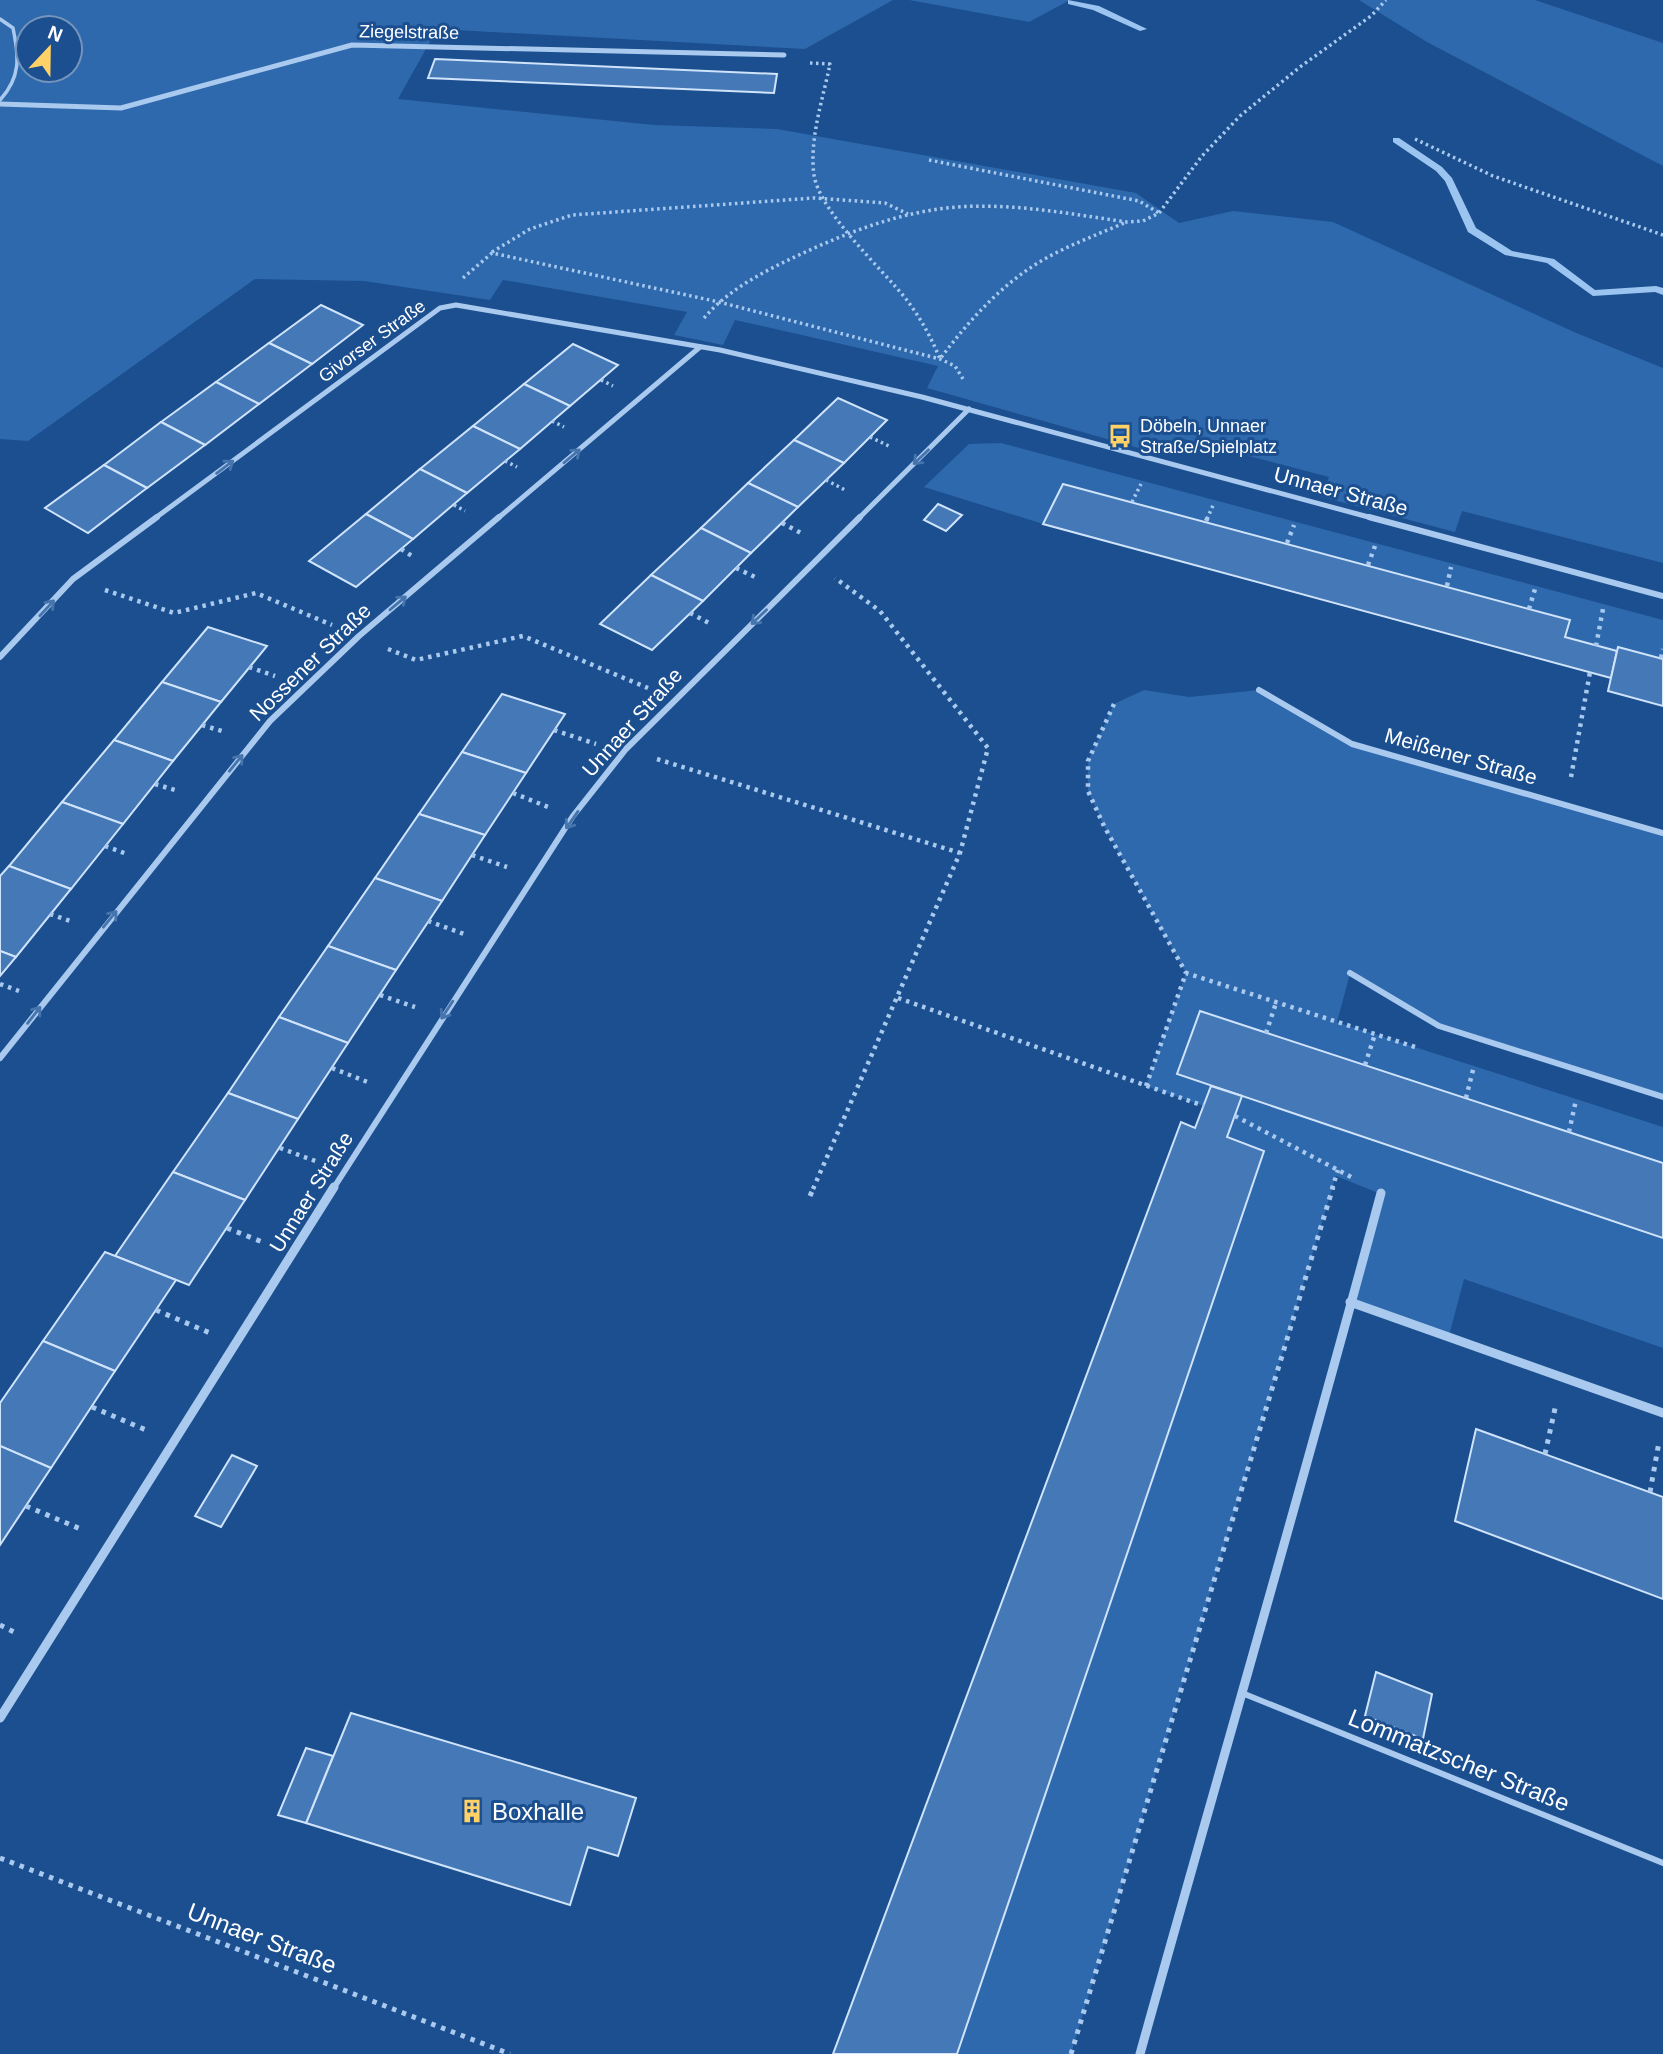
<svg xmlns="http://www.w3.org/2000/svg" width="1663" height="2054" viewBox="0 0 1663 2054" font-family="Helvetica,sans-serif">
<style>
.green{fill:#2e69ad;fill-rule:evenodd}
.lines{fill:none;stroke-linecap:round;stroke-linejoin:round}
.stream{fill:#9cc4f0;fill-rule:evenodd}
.building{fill:#4478b7;stroke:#cfe3fa;stroke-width:2}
.path-far2{stroke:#a9c9ee;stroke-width:3.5;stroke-dasharray:2.5 3.5;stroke-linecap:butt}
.path-far1{stroke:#a9c9ee;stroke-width:4.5;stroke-dasharray:3.5 5;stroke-linecap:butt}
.path{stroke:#a9c9ee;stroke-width:5;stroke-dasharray:4.5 6;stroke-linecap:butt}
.lane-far1{stroke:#a9c9ee;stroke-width:3.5}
.lane{stroke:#a9c9ee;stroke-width:6}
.street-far2{stroke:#a9c9ee;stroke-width:5}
.street-far1{stroke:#a9c9ee;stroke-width:6}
.street{stroke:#a9c9ee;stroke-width:9}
.oneway{stroke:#4674ac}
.labels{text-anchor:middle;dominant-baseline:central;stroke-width:6;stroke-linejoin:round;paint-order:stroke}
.far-street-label{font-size:18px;fill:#fff;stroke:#1b4f8f}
.far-poi-label{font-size:18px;fill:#fff;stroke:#1b4f8f;text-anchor:start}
.street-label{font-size:21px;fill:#fff;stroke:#1b4f8f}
.near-street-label{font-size:24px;fill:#fff;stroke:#1b4f8f}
.near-poi-label{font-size:24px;fill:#fff;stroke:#1b4f8f;text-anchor:start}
</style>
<rect width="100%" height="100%" fill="#1b4f8f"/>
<g class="green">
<path d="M0,0H893L805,49L437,29L398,99L654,125L777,129L1136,193L1179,223L1233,211L1333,222L1574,332L1663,368V563L1462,511L1455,532L1322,497L1329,477L1176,437L1167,456L927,388L938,366L735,320L723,345L674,335L687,312L503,280L490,300L364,281L255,279L28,441L0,439ZM28,28H70V70H28Z"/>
<path d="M909,0H1070L1029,22Z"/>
<path d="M1359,0H1535L1663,43V166L1427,42Z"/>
<path d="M1001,443L1663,620V659L1619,647L1617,651L1565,637L1569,619L1064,484L1043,524L924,487L969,444Z"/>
<path d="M1144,690L1189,697L1259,690L1352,744L1663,833V1097L1439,1026L1350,974L1337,1022L1663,1127V1163L1200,1011L1178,1073L1211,1086L1204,1106L1146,1086L1186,973L1104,826L1088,791V761L1114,704Z"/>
<path d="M1242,1096L1663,1238V1348L1464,1279L1449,1336L1350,1302L1381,1194L1336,1176L1071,2054H957L1264,1151L1227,1137Z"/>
</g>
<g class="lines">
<g class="stream">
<path d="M1068,0L1099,6L1147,29L1140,31L1093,10L1068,4Z"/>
<path d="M1393,138H1399L1442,167L1452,178L1476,228L1512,251L1554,259L1595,290L1656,286L1663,288V295L1655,292L1593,296L1547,263L1505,255L1468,232L1445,181L1436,171L1393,142Z"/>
</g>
</g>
<g class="building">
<path d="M435,59L777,74L774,93L428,78Z"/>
<path d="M321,305L363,325L312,364L269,343Z"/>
<path d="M269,343L312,364L259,404L216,382Z"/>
<path d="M573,344L618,365L570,406L524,384Z"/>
<path d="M216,382L259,404L205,445L161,422Z"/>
<path d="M524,384L570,406L520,449L473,426Z"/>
<path d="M838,398L887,420L844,463L794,440Z"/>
<path d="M161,422L205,445L147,488L104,465Z"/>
<path d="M473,426L520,449L467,493L420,469Z"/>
<path d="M794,440L844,463L798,507L748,483Z"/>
<path d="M104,465L147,488L88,533L45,508Z"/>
<path d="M420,469L467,493L413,539L366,514Z"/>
<path d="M748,483L798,507L751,553L701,528Z"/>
<path d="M1063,484L1570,620L1565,637L1617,651L1611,678L1043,524Z"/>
<path d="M938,504L962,515L946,531L924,520Z"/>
<path d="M366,514L413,539L356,587L309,561Z"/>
<path d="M701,528L751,553L703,601L651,575Z"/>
<path d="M651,575L703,601L652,650L600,624Z"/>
<path d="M208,627L267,646L221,702L162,682Z"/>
<path d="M1618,647L1663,659V706L1608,691Z"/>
<path d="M162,682L221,702L173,761L114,740Z"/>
<path d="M502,694L565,714L526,773L462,752Z"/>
<path d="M114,740L173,761L123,824L62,802Z"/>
<path d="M462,752L526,773L485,835L419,814Z"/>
<path d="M62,802L123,824L71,889L9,866Z"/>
<path d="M419,814L485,835L442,901L375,878Z"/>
<path d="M9,866L71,889L16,957L0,951V876Z"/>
<path d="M375,878L442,901L396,970L328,946Z"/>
<path d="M328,946L396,970L348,1043L279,1017Z"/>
<path d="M0,951L16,957L0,976Z"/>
<path d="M1200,1011L1663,1163V1238L1177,1074Z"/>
<path d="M279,1017L348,1043L298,1119L228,1093Z"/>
<path d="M1211,1086L1242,1096L1227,1137L1264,1151L957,2054H833L1181,1122L1195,1128Z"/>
<path d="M228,1093L298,1119L245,1200L173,1172Z"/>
<path d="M173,1172L245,1200L189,1285L115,1256Z"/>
<path d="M105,1252L176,1280L115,1371L43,1341Z"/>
<path d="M43,1341L115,1371L51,1468L0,1446V1403Z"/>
<path d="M1476,1429L1663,1497V1599L1455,1521Z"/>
<path d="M0,1446L51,1468L0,1545Z"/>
<path d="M232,1455L257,1466L221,1527L195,1516Z"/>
<path d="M1376,1672L1432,1694L1423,1739L1365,1716Z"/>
<path d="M351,1713L636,1798L618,1856L588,1847L570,1905L306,1823Z"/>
<path d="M306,1748L333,1756L306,1823L278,1815Z"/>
</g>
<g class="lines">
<g class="path-far2">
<path d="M810,63L830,64C823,99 809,139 814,175C819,211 882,269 906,299C920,317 931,337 940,359C970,319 1005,280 1050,256C1074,243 1099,234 1124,223"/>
<path d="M1415,139L1493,176L1663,235"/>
<path d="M929,160L1139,201L1159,213"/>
<path d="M492,252L530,229L572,215L814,198L885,203L908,214"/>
<path d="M463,278L492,253L719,302L940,359L955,366L963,379"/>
<path d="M704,318C730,288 765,271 801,254C851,231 903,211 958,207C1014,203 1071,214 1127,222L1143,221L1159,213L1202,156L1240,116L1300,67L1371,16L1386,0"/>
<path d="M601,380L613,386"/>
<path d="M552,421L564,427"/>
<path d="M870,437L891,447"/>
<path d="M505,461L517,467"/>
<path d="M826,480L847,491"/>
<path d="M1132,502L1141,484"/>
<path d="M454,505L465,511"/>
<path d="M1207,519L1214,503"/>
</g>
<g class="path-far1">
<path d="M1206,521L1208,517"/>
<path d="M782,523L803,534"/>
<path d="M1287,543L1294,525"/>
<path d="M401,549L412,556"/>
<path d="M1368,565L1375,546"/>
<path d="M736,568L757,578"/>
<path d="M1447,586L1451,567"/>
<path d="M105,590L174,613L256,593L332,625"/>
<path d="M1529,609L1535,589"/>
<path d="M690,613L711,624"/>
<path d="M1596,646L1603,609"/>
<path d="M388,649L416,660L523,636L648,688"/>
<path d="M1661,658L1663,649"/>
<path d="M249,667L275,676"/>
<path d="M1114,704L1088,761V791L1104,826L1186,973"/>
<path d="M202,725L225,732"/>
<path d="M554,730L596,744"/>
<path d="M657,759L960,853"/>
<path d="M1571,777L1590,672"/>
<path d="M155,784L178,791"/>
<path d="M513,793L548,807"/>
<path d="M105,846L127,854"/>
<path d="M472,855L507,867"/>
<path d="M50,914L73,922"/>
<path d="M428,921L464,934"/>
<path d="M0,984L19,991"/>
<path d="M380,995L415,1007"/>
<path d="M898,998L1204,1106"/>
<path d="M1266,1033L1276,1003"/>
<path d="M1365,1065L1375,1034"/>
<path d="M332,1068L370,1083"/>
<path d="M1146,1086L1186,973L1415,1047"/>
<path d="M1466,1098L1474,1066"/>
<path d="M1235,1116L1355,1179"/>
<path d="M1569,1132L1576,1100"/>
<path d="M280,1148L318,1162"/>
<path d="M813,1189L960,853L988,748L880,611L835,578"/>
<path d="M1332,1189L1338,1170"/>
</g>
<g class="path">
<path d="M810,1196L814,1187"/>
<path d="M227,1228L265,1243"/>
<path d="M156,1310L210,1333"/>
<path d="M92,1407L146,1430"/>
<path d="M1545,1454L1556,1404"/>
<path d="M1650,1492L1659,1442"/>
<path d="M26,1506L83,1530"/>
<path d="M0,1625L18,1634"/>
<path d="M0,1858L510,2054"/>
<path d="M1071,2054L1333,1187"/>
</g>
<path class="lane-far1" d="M0,19L13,28C19,57 21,77 0,100"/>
<path class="lane" d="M1242,1693L1663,1863"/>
<g class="street-far2">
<path d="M0,104L121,108L352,45L784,55"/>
<path d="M154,519L440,308L456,305L720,350L922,397L1376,519"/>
<path d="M497,519L700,347"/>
<path d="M858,519L969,409"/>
</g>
<g class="street-far1">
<path d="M1369,517L1663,596"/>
<path d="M0,657L73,579L157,517"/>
<path d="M1259,690L1352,744L1663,833"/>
<path d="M1350,973L1439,1026L1663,1097"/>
<path d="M0,1058L270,721L359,636L499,517"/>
<path d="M333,1189L573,816L626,749L860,517"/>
</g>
<g class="street">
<path d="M1350,1302L1663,1413"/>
<path d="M0,1718L334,1187"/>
<path d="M1140,2054C1220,1767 1304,1481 1381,1193"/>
</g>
</g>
<defs><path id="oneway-shaft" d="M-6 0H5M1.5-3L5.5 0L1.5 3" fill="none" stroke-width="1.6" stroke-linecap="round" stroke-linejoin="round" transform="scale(1.75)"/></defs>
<g class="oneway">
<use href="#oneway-shaft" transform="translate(572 456) rotate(-40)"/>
<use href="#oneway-shaft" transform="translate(921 457) rotate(136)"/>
<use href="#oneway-shaft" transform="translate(225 467) rotate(-37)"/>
<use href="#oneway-shaft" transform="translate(398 603) rotate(-40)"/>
<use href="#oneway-shaft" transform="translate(47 608) rotate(-47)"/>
<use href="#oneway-shaft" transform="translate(759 617) rotate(136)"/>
<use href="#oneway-shaft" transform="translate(236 763) rotate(-51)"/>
<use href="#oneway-shaft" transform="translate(572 820) rotate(125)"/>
<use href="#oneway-shaft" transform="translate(110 919) rotate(-51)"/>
<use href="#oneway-shaft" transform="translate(447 1010) rotate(123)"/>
<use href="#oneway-shaft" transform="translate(34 1015) rotate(-52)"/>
</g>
<defs>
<g id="bus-bare" transform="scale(1.89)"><path d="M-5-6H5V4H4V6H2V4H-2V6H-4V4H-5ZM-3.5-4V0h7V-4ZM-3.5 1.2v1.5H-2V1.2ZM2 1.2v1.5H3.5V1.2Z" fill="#ffd166" stroke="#1b4f8f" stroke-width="2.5" paint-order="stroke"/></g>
<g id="building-bare" transform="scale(1.89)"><path d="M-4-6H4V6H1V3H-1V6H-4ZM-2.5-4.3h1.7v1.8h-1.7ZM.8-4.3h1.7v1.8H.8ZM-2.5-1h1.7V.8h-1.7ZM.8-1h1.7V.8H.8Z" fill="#ffd166" stroke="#1b4f8f" stroke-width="2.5" paint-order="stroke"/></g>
</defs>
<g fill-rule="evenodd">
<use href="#bus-bare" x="1120" y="436"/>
<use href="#building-bare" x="472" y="1811"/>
</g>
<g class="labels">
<g class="far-street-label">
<text transform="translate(409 32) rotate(1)">Ziegelstraße</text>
<text transform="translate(372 341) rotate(-36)">Givorser Straße</text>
</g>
<g class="far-poi-label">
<text x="1140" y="426">Döbeln, Unnaer<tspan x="1140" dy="21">Straße/Spielplatz</tspan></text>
</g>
<g class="street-label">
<text transform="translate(1341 491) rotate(15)">Unnaer Straße</text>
<text transform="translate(310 662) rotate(-44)">Nossener Straße</text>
<text transform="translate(632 722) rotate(-48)">Unnaer Straße</text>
<text transform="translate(1461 756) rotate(16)">Meißener Straße</text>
<text transform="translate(311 1192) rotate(-58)">Unnaer Straße</text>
</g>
<g class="near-street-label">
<text transform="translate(1459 1760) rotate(22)">Lommatzscher Straße</text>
<text transform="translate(262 1938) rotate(21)">Unnaer Straße</text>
</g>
<g class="near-poi-label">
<text x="492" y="1811">Boxhalle</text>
</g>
</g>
<g transform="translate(49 49) rotate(22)"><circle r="33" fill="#1b4f8f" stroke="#7695bc" stroke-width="2"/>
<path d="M0-5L12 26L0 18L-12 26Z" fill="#ffd166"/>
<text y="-10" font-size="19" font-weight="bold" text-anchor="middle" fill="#ffffff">N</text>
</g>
</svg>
